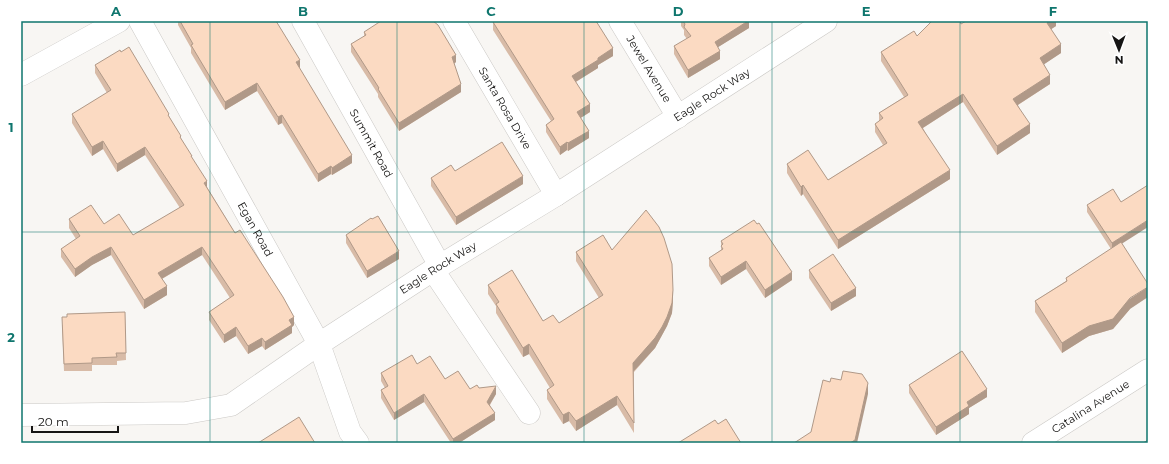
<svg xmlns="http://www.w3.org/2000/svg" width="1169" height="464" viewBox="0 0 1169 464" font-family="Montserrat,sans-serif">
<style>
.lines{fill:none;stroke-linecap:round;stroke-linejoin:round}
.minor-casing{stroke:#cbc9c6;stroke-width:23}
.minor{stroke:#fff;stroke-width:22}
.wall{fill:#d8bba7}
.shaded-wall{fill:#b09988}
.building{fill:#fbdac2;stroke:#b09988}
.grid{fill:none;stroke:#0f766e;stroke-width:1;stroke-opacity:0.55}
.labels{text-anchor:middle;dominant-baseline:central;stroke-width:3;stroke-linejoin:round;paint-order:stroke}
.street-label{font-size:11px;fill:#161514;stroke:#fff}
.neatline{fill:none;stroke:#0f766e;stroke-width:1.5}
.grid-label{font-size:13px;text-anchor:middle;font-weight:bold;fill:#0f766e}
</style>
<rect width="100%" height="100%" fill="#f8f6f3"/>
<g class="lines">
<g class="minor-casing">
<g id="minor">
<path id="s1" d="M140,21L319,344L350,432L358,443"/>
<path id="s2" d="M303,21L440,266"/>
<path id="s3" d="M454,21L556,195"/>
<path id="s4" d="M620,21L678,117"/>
<path d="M21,75L119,21"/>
<path d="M433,270L529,413"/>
<path id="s5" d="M21,415L186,413L231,405L319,344L433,270L556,195L826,21"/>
<path id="s6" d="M1033,443L1148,370"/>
</g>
</g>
<use href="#minor" class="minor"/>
</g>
<g class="wall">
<path d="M178,21H276L299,68L352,163L332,175L331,174L318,182L282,123L278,125L257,91L225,110L191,53V48L178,25Z"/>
<path d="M493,21H596L613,56L598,65V68L576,82L590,112L581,118L589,138L568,151L567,150L560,155L546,132V125L551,121L493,30V22H494Z"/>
<path d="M681,21H749V28L718,47L720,59L688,78L674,54V46L687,39L684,35V30L681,26Z"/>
<path d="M1056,21V26L1051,29L1061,53L1044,64L1050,84L1018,105L1030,133L997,155L963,102L923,128L950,179L838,249L803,194L801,196L787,173V164L828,180L883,145L875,132V124L879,121V113L904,97L881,61V52L917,36L961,24Z"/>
<path d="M364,32L456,62L454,64L461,92L399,131L378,97V94L351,52V44L364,37Z"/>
<path d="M95,65L169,116L207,187L235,233L294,325L292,327V333L265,350L262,346L248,354L236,336L224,343L209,320V312L230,298L202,255L162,279L167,295L144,309L111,255L92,265L75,277L61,257V249L76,239L69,228V219L104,224L133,235L180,208L145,155L117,172L103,149L92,156L72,123V114L107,93L95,73Z"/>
<path d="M455,171L523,184L456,225L431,186V178Z"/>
<path d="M1087,205L1122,244L1130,309L1113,329L1089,336L1062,353L1035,312V301L1066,281V278L1111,249L1087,212Z"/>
<path d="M346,235L399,259L367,278L346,243Z"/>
<path d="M721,241L792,280L765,298L746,269L721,285L709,266V258L721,250Z"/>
<path d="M612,250L673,300L672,313L667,326L655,348L634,372V433L617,405L576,431L569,421L563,424L547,399V390L550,388L529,354L523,357L496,313V306L488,294V285L543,321L559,323L599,298L576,261V252Z"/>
<path d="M809,270L856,296L831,311L809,278Z"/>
<path d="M125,312L126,360L117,361V365H92V371H64L62,325Z"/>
<path d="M417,364L445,379L470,389L479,388L496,394L490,405L495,420L459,443H451L424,402L394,420L381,398V390L385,388L381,381V373Z"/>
<path d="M909,385L987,397L969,408V414L936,435L909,393Z"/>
</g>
<g class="shaded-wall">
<path d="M748,21H749V28L715,49V42Z"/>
<path d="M1049,21H1056V26L1047,32V23Z"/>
<path d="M1061,44V53L1040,67V58Z"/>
<path d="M613,48V56L598,65V68L572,84V76L598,58Z"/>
<path d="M720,51V59L688,78V70Z"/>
<path d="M456,55V62L452,65V57Z"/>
<path d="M300,60V68L296,70V62Z"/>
<path d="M1050,75V84L1013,108V99Z"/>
<path d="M257,83V91L225,110V102Z"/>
<path d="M461,84V92L399,131V123Z"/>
<path d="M963,94V102L918,131V122Z"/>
<path d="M590,104V112L577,120V112Z"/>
<path d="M282,115V123L278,125V117Z"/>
<path d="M1030,124V133L997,155V146Z"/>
<path d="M589,131V138L568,151V143Z"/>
<path d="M103,141V149L92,156V147Z"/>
<path d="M567,142V150L560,155V147Z"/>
<path d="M145,147V155L117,172V164Z"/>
<path d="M352,155V163L332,175V168Z"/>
<path d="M331,166V174L318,182V174Z"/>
<path d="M950,170V179L838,249V240Z"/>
<path d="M523,176V184L456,225V217Z"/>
<path d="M207,181V189L204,183Z"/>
<path d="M803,185V194L801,196V187Z"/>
<path d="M1148,220V227L1112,250V243Z"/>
<path d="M111,247V255L92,265L75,277V269L92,257Z"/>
<path d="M202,247V255L158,281V273Z"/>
<path d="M399,251V259L367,278V271Z"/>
<path d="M746,261V269L721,285V277Z"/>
<path d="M792,272V280L765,298V290Z"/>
<path d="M167,286V295L144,309V300Z"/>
<path d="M1148,287V297L1130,309L1113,329L1089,336L1062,353V343Z"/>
<path d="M856,288V296L831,311V303Z"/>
<path d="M673,290V300L672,313L667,326L655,348L633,372V363Z"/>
<path d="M294,317V325L292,327V333L265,350V342L289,320Z"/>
<path d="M236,327V336L224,343V335Z"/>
<path d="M262,338V346L248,354V346Z"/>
<path d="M529,344V354L523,357V348Z"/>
<path d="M868,383V394L857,443H850Z"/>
<path d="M496,386V394L487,409V402Z"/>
<path d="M987,389V397L969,408V414L936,435V427L967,402Z"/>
<path d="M424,394V402L394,420V413Z"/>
<path d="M617,396V405L576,431V421Z"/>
<path d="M569,412V421L563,424V415Z"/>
<path d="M495,413V420L459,443H453V439Z"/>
</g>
<g class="building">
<path d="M180,21H276L300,60L296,62L352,155L332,168L331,166L318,174L282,115L278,117L257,83L225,102L191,45L193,44Z"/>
<path d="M381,21H433L438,25L456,55L452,57L461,84L399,123L378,89L379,88L351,44L366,35L364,32Z"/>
<path d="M495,21H596L613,48L598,58V60L572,76L590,104L577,112L589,131L568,143L567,142L560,147L546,125L554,119L493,22Z"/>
<path d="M683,21H748L715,42L720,51L688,70L674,46L691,36L684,27L685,24Z"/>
<path d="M932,21H960L961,24L966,21H1049L1047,23L1061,44L1040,58L1050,75L1013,99L1030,124L997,146L963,94L918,122L950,170L838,240L803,185L801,187L787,164L808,150L828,180L887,143L875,124L883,118L879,113L908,95L881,52L914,31L917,36Z"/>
<path d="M129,47L169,114L168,115L181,136L180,137L192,156H191L207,181L204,183L235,233L240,230L283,297L294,317L289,320L292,325L265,342L262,338L248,346L236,327L224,335L209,312L234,295L202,247L158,273L167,286L144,300L111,247L92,257L75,269L61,249L80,236L69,219L91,205L104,224L119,214L133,235L184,205L145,147L117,164L103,141L92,147L72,114L111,90L95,65L120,50L121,52Z"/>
<path d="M502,142L523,176L456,217L431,178L451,165L455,171Z"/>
<path d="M1148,185V220L1112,243L1087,205L1113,189L1121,202Z"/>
<path d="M646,210L659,227L664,238L672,264L673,290L672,303L667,317L662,327L655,338L633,363L634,423L617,396L576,421L569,412L563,415L547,390L554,385L529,344L523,348L496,304L499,302L488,285L512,270L543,321L553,315L559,323L603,295L576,252L603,235L612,250Z"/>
<path d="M378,216L399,251L367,271L346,235L371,218L372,219Z"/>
<path d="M754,220L757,224L759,223L792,272L765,290L746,261L721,277L709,258L723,249L721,246L723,244L721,241Z"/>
<path d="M1121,242L1148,284V287L1130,298L1113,319L1089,326L1062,343L1035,301L1067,281L1066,278Z"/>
<path d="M833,254L856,288L831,303L809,270Z"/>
<path d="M125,312L126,353H116L117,357L92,358V363L64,364L62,317H67V314Z"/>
<path d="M962,351L987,389L967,402L969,406L936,427L909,385Z"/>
<path d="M412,355L417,364L430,356L445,379L458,371L470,389L477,385L479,388L496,386L487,402L495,413L453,439L424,394L394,413L381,390L388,386L381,373Z"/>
<path d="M843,371L862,374L868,383L855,440L850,443H794L811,432L823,380L830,382L831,378L841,380Z"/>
<path d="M299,417L315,443H258Z"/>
<path d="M726,419L741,443H678L715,420L718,424Z"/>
<path d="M1148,440V443H1143Z"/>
</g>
<path class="grid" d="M210,21V443M397,21V443M584,21V443M772,21V443M960,21V443M21,232H1148"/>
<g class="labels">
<g class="street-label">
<text stroke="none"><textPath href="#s4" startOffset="56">Jewel Avenue</textPath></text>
<text stroke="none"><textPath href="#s5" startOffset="783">Eagle Rock Way</textPath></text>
<text stroke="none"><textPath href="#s3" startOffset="101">Santa Rosa Drive</textPath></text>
<text stroke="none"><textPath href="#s2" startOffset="140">Summit Road</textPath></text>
<text stroke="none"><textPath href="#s1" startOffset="238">Egan Road</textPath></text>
<text stroke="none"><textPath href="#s5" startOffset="459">Eagle Rock Way</textPath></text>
<text stroke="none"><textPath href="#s6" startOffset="68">Catalina Avenue</textPath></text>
</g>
</g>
<rect width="1169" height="464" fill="none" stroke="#ffffff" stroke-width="44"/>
<g transform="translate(1119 50) rotate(179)" stroke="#ffffff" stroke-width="3" paint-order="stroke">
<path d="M0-3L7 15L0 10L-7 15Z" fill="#161514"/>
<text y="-6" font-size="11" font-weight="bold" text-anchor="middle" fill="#161514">N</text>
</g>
<path d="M32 426v6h86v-6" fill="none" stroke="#161514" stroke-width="2"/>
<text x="38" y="426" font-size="12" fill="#161514" stroke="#ffffff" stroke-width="3" paint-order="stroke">20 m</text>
<rect x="22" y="22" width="1125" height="420" class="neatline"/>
<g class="grid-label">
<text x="116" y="16">A</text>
<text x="303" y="16">B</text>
<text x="491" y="16">C</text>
<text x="678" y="16">D</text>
<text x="866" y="16">E</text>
<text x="1053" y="16">F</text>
<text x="11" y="132">1</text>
<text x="11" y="342">2</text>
</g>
</svg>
